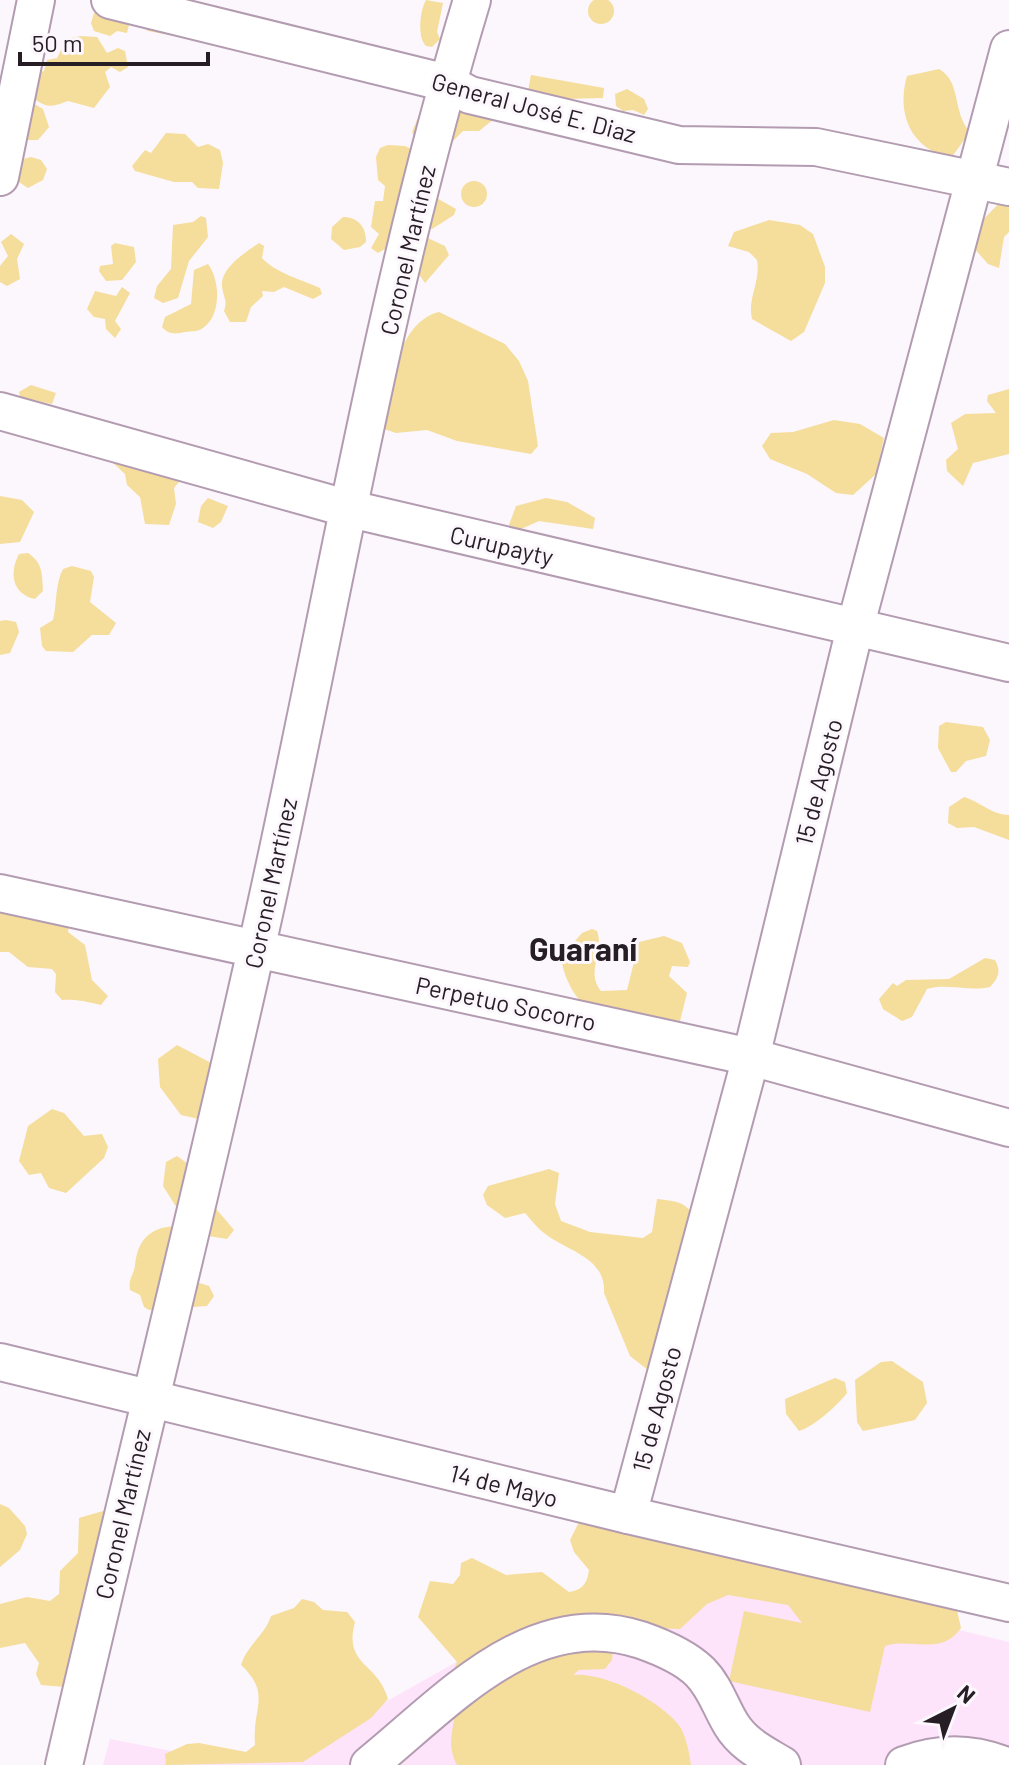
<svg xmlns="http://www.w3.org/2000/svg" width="1009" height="1765" viewBox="0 0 1009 1765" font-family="Barlow,sans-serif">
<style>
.built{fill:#fde4fa}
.green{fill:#f5dd9b}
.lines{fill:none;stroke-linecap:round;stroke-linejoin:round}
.minor-casing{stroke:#b39cb1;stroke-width:40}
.minor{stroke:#fff;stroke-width:36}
.labels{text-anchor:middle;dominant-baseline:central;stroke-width:6;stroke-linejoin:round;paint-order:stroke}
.street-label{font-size:24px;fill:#261d25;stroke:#fcf7fc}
.district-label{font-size:32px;font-weight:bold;fill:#261d25;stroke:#fcf7fc}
</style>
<rect width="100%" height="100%" fill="#fcf7fc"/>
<path class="built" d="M608,1545L1009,1642V1765H103L110,1739L202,1757L255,1756L341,1727L595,1584Z"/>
<g class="green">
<circle cx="601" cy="11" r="13"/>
<path d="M123,0H149L154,6L194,15L169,35L148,31L138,23L129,25L127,33L117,31L110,36L94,31L91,23L94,13H110Z"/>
<path d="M426,0L443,3L437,32L440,39L432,47L426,46C417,37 420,10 426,0Z"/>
<path d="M81,36L97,37L107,53L118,48L125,51L128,67L120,72L111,67L105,72L110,87L94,108L68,101C47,109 46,107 27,94L35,74L44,71L47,60L57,58L61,50H69L70,38Z"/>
<path d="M939,69C962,82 952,113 970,132L951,158C911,149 896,114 907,76Z"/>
<path d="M531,75L604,88L603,98L562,99L528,91Z"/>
<path d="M627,89L644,99L648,109L644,115L633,110L623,111L616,106L615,94Z"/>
<path d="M434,98L494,119L479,131H463L445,149L420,151L412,132L424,103Z"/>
<path d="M31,102L43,109L49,127L38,140H16Z"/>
<path d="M166,133L185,134L198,147L208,144L220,150L223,163L219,189L198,188L192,182H174L135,171L132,166L145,150L151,153Z"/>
<path d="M388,145L405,146L416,151L390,246L378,253L371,248L379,234L371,227L375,201H383L385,186L378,180L376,157L380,148Z"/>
<path d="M31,157L41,160L47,169L43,180L28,188L10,176L16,161Z"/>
<circle cx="474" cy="194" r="13"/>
<path d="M1009,193V232L1004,237L999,268L988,264L973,247L977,226Z"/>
<path d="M433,196L456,209L454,215L432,229L427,227Z"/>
<path d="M201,216L206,218L208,237L189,261L178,298L163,303L154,298L157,286L171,269L173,225L193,222Z"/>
<path d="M343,217C358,217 366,227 366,242L360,247L344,250L331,239L332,227Z"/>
<path d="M769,220L800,225L813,234L825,267V283L804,332L791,341L752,319C747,299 761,281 757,260L749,252L728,246L734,232Z"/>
<path d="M11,234L24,244L17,259L20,279L7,286L0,282V266L8,256L1,242Z"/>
<path d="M421,235L445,246L449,255L425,283L418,273Z"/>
<path d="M115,243L134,247L136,262L122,280L106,281L99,271L100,266L113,264L111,246Z"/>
<path d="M259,243L264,246L262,258C276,273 302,280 320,288L322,294L313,299L284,287L274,292L262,291L263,296L251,307L246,322H230L224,311C228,300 223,297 222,286C220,268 246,252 259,243Z"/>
<path d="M208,264C220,280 222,315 203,328C198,332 191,331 185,332C176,334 169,335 162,327L165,317L191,304L194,270Z"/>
<path d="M122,287L130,293L115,321L121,329L115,338L106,329L105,319L94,317L87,309L95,291L116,296Z"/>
<path d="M439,312L505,344L519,361L528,381L538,446L531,454L457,441L427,430L396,433L381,428C388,392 397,322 439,312Z"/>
<path d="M31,385L56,393L52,404L20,397L19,392Z"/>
<path d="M1009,389V454L973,463L963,486L947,471L946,460L958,449L951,423L965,414L996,413L987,401L988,395Z"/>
<path d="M834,420L860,424L884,438L876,474L853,495L836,493L807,474L770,459L762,446L771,433L793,432Z"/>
<path d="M109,449L183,477L174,488L176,504L169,525L145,524L140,497L127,485L125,474L112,462Z"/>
<path d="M0,496L22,500L34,512L20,542L0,544Z"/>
<path d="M208,498L228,506L221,522L213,528L198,522L201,506Z"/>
<path d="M546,498L567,502L595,518L593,529L539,521L519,530L509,525L516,506Z"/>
<path d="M28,553C43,563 42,574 43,591L35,599C12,594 9,573 19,554Z"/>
<path d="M72,566L91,571L94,577L90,602L116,623L109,635H92L73,652L46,651L42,646L40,628L53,620C57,603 55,584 63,569Z"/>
<path d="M6,620L16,622L19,632L10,653L0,655V621Z"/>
<path d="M946,722L983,727L990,740L986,756L966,761L956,772H951L938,748L939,726Z"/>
<path d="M964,797C981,802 990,814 1009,815V840L974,827L957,828L948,823L949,807Z"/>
<path d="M0,909L69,926L68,932L85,945L92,980L108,996L101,1005C87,1002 77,999 62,1000L55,992L56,974L52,969L28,967L9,952H0Z"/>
<path d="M592,929L597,931C605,952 585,972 601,991L627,990L639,942L664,936L682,943L690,962L688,967L672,966L669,976L687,993L679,1025C660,1022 605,1018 592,1011C575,1001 563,976 561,957L582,933Z"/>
<path d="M985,958L995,960C1001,971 999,977 990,987C969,992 946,983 927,989L912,1017L902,1021L883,1009L879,999L893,983L897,986L906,980L949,979Z"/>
<path d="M177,1045L215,1065L199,1119L181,1115L160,1087L158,1059Z"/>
<path d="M52,1109L64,1113L84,1136L102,1134L108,1147L104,1158L66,1193L49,1188L41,1173L29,1175L19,1161L28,1126Z"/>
<path d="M177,1156L198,1171L212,1204L234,1230L227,1239L202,1235L193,1281L209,1286L214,1296L207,1306L149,1310L144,1307L140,1295L130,1290C128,1278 134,1275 135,1265C138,1239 150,1227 177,1226L182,1216L163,1186L166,1162Z"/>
<path d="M549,1169L559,1173L555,1204L561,1221L590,1232L643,1238L652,1232L657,1199C673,1201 685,1201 693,1215L658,1369L648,1370L630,1356L604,1293C606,1259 571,1252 548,1236C539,1230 532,1221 525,1213L505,1218L487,1205L483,1195L488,1186Z"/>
<path d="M892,1361L923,1382L927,1403L915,1420L863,1431L857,1422L855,1380L881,1362Z"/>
<path d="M835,1378L845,1382L847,1393C837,1406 813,1427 799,1431L786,1414L785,1399Z"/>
<path d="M0,1504L9,1508L25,1526L27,1534L20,1550L0,1567Z"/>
<path d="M103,1511L113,1518L90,1628L74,1644L65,1687L41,1685L36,1674L39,1663L25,1643L0,1648V1604L27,1597L50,1601L59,1594L60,1571L78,1553L79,1518Z"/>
<path d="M581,1518L956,1606L961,1628C941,1657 910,1637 885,1646L870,1712L729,1681L744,1611L802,1623L788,1605L728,1595L707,1604L680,1629L643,1628L614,1642L612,1660L605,1669L579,1670L573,1675C604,1672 657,1699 678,1724C686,1734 689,1752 691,1765H457C445,1743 455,1728 455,1707C456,1691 449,1678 457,1662L418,1617L430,1581L453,1584L460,1575L461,1563L472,1558L506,1575L542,1572L569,1592C583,1590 587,1583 589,1570L574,1552L570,1540Z"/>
<path d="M302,1599L314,1602L323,1610L347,1612L355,1622C343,1666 378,1662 388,1699L371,1718L303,1762L166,1765L165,1754L187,1744L199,1743L246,1752L255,1745C252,1707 272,1694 241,1665C247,1645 265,1635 271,1616L294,1608Z"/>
</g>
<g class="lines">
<g class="minor-casing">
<g id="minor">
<path d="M110,0L447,83L470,95L679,145L816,147L1009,187"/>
<path d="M0,177L36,0"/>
<path d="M0,411L346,508L1009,663"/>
<path d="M0,893L751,1057L1009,1128"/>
<path d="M0,1362L628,1515L1009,1603"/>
<path d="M628,1515L751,1057L855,628L1009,49"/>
<path d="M64,1765C127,1493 195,1222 256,950C328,633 378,311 472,0"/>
<path d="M369,1765C446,1703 531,1604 641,1640C661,1647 685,1657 700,1672C715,1687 720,1706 731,1724C743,1744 762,1753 782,1765"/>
<path d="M904,1765C939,1752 970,1752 1004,1765"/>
</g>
</g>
<use href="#minor" class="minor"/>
</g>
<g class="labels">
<g class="street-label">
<text transform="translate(534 107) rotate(15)">General José E. Diaz</text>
<text transform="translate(407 250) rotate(-77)">Coronel Martínez</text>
<text transform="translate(502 545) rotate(13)">Curupayty</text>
<text transform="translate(818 782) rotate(-76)">15 de Agosto</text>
<text transform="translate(270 883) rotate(-78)">Coronel Martínez</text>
<text transform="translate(506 1003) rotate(12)">Perpetuo Socorro</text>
<text transform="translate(656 1409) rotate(-75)">15 de Agosto</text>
<text transform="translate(504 1485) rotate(14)">14 de Mayo</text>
<text transform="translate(122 1514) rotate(-77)">Coronel Martínez</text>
</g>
<g class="district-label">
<text x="583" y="948">Guaraní</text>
</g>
</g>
<g transform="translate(953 1709) rotate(42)" stroke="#fcf7fc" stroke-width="6" paint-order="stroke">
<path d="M0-6L14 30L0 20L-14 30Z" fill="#261d25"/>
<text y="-12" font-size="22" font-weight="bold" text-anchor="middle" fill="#261d25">N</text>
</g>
<path d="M20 52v12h188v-12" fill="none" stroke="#261d25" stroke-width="4"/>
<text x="32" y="52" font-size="24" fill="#261d25" stroke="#fcf7fc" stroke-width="6" paint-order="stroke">50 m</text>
</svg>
